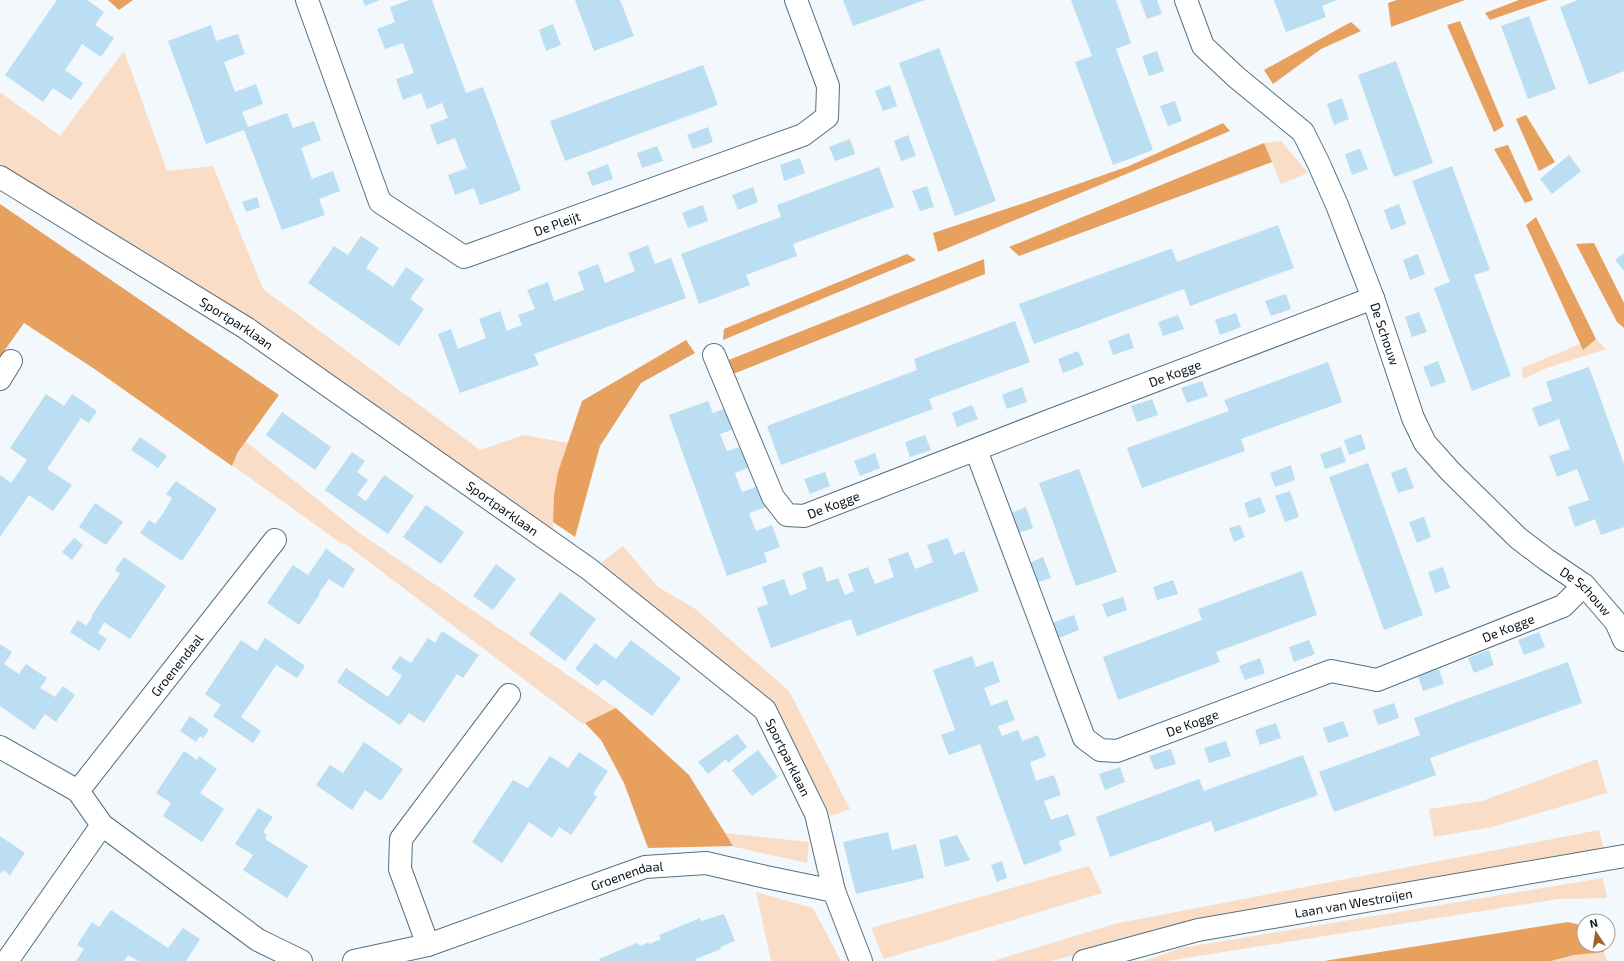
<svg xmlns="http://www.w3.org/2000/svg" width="1624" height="961" viewBox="0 0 1624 961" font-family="'Exo 2',sans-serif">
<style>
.green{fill:#f9ddc7}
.forest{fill:#e8a05e}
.building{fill:#bbdef3}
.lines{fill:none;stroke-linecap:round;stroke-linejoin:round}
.minor-casing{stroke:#57707f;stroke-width:24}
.minor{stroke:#fff;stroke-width:22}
.labels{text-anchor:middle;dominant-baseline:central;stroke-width:3;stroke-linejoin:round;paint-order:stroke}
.street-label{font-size:13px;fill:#091319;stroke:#fff}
</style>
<rect width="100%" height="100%" fill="#f2f8fb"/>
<g class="green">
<path d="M124,51L167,171L213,166L263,289L480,450L524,435L568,443L558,472L554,495L552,547L0,163V92L60,136Z"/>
<path d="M1281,141L1308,173L1281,184L1264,143Z"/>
<path d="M1596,339L1606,349L1547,368L1523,379L1522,368L1580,344L1583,349Z"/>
<path d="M245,441L358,532L616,708L583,724L344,543L342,544L232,465Z"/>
<path d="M623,546L658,587L694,608L789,691L850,809L831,816L773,705L601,563Z"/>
<path d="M1597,759L1607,793L1492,827L1434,837L1429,809L1482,801Z"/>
<path d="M1599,830L1604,850L1156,934L1051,961H993L1114,924Z"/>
<path d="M725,833L809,842L807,863L731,846Z"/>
<path d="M1089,866L1102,893L884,959L871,928Z"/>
<path d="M1603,878L1607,898L1558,899L1167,961H1144L1181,948Z"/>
<path d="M756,892L813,908L841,961H771Z"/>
<path d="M1604,952L1607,961H1551L1574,955Z"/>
</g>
<g class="forest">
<path d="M108,0H133L119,10Z"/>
<path d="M1397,0H1465L1391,27L1388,3Z"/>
<path d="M1519,0H1548L1490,20L1485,13Z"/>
<path d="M1460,21L1504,126L1494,132L1447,25Z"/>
<path d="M1351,22L1361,31L1321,49L1273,84L1264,70Z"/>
<path d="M1526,115L1555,162L1539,171L1516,119Z"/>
<path d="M1223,123L1230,131L938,252L933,233L1024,203L1129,166Z"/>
<path d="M1264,143L1272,162L1019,256L1009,247Z"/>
<path d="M1508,145L1533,200L1525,203L1494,149Z"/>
<path d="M0,204L279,395L238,452L232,466L96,370L24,323L0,357Z"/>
<path d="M1536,217L1596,339L1583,350L1526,225Z"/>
<path d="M1594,243L1624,303V328L1617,322L1576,244Z"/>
<path d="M907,254L916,260L723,340L724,329Z"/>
<path d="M984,259L985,274L733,374L726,361Z"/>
<path d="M686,340L695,353L641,383L600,446L575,537L553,522L554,495L558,472L582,401Z"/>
<path d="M616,708L689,775L733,846L648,848L624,783L601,740L585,723Z"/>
<path d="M1568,922L1584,926V945H1604V952L1574,955L1551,961H1324Z"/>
</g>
<g class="building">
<path d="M57,0H87L104,12L95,25L114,38L101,57L82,44L74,57L65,70L83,83L71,100L53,88L43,102L5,75Z"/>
<path d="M363,0H380L365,6Z"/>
<path d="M409,0H432L466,93L483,87L521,190L480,205L474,188L455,195L448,175L467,168L455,138L437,145L430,125L448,118L442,103L427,109L421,93L403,100L396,79L414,73L403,43L385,49L377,29L395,22L390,7Z"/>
<path d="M575,0H620L634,36L594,51Z"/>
<path d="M843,0H925L853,26Z"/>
<path d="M1071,0H1116L1131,43L1116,49L1153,150L1113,165L1075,62L1092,56Z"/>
<path d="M1140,0H1157L1162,14L1147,19Z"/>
<path d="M1274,0H1337L1322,6L1326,17L1286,32Z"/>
<path d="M1578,0H1624V71L1589,85L1560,7Z"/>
<path d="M1529,16L1556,89L1528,99L1501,26Z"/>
<path d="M553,24L561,45L546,51L539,30Z"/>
<path d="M211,25L216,41L238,34L245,54L224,62L235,92L256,84L263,104L242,112L248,127L287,113L293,128L314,121L321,140L301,148L312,179L333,171L340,191L319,199L325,215L282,230L244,130L206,144L168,41Z"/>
<path d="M939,48L996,201L955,216L899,63Z"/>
<path d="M1157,51L1164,71L1149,76L1142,56Z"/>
<path d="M1396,61L1433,163L1394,177L1358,75Z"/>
<path d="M703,65L718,105L565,161L550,121Z"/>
<path d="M890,85L897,106L883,111L875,91Z"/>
<path d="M1342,98L1349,119L1334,125L1327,104Z"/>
<path d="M1175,101L1182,121L1168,126L1160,106Z"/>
<path d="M708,127L713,142L693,149L687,135Z"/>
<path d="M908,135L916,156L901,161L894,141Z"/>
<path d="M850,139L855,154L835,161L829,147Z"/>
<path d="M657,146L663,161L642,168L637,153Z"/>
<path d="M1360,149L1368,169L1352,175L1345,154Z"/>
<path d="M1569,155L1581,171L1552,194L1540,179Z"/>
<path d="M800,158L805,173L784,181L780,165Z"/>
<path d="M608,164L613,179L592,186L587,172Z"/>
<path d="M1452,166L1490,270L1474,275L1511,376L1472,391L1434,288L1450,282L1412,181Z"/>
<path d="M879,167L894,207L793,244L797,256L746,275L750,285L699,304L681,254L781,217L777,205Z"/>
<path d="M927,186L934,207L920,211L912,191Z"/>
<path d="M753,187L758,202L738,210L732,195Z"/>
<path d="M257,197L260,207L246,212L242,202Z"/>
<path d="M1399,204L1406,224L1391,230L1384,210Z"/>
<path d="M703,205L708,221L688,228L682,213Z"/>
<path d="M1278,225L1294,268L1190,306L1184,289L1034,344L1019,304L1170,249H1172L1177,262Z"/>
<path d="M361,236L379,248L366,268L393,287L406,267L424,279L410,299L424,309L399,346L308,283L334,246L348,255Z"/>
<path d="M648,245L655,264L671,258L686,298L534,354L539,365L460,393L438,334L451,329L458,349L486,338L479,319L500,311L507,331L522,325L518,315L535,309L527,290L548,282L554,301L584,290L578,272L598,264L605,283L635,271L628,253Z"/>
<path d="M1624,253V271L1615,260Z"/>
<path d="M1418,254L1425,274L1410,280L1403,260Z"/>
<path d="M1286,294L1291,309L1271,316L1265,301Z"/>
<path d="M1419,312L1427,332L1412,337L1405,317Z"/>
<path d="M1236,313L1241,327L1220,335L1215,320Z"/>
<path d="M1178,315L1184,329L1163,336L1158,322Z"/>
<path d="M1015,321L1030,362L929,399L933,409L781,465L767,426L917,370L914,359Z"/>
<path d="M1129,333L1134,348L1113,355L1108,341Z"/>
<path d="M1078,351L1084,365L1063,373L1058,359Z"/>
<path d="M1438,361L1446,382L1431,387L1423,367Z"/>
<path d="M1328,362L1342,402L1241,439L1245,451L1142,488L1127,448L1229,411L1224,400Z"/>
<path d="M1589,367L1624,464V527L1601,535L1595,519L1575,527L1568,507L1589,500L1577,469L1557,477L1549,456L1570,449L1559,419L1539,427L1532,408L1552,401L1546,382Z"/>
<path d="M1202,381L1208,396L1187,403L1181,388Z"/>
<path d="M1022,387L1027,402L1007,409L1002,395Z"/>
<path d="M46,394L64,406L72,394L97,411L89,423L81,418L47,469L72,485L53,511L29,495L0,537V475L11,483L27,460L10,448Z"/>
<path d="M1152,399L1158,415L1137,422L1131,406Z"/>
<path d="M708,401L713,413L729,407L737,428L720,434L723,442L727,451L743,446L750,467L735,473L738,482L742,492L758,486L766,507L749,513L756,531L772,525L780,547L764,553L767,562L727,576L669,415Z"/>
<path d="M972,405L978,419L957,427L952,413Z"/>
<path d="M282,412L331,447L315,470L266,435Z"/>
<path d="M1361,434L1366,449L1349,455L1344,440Z"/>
<path d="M925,435L931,450L910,457L905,442Z"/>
<path d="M140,437L167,456L158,468L131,450Z"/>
<path d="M1341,447L1346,462L1325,469L1320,454Z"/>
<path d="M352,452L365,461L357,472L368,480L357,495L366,501L384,475L414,496L388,534L325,490Z"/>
<path d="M875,453L880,468L860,476L854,461Z"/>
<path d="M1368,463L1423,615L1384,630L1329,477Z"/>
<path d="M1291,465L1295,480L1275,487L1270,473Z"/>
<path d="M1406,467L1414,488L1398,493L1391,473Z"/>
<path d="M1079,469L1117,572L1076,586L1039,483Z"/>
<path d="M825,472L830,486L810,494L804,479Z"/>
<path d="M176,481L217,509L182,561L140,533L149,520L155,524L164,512L172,498L166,494Z"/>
<path d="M1290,491L1299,517L1285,522L1275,496Z"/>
<path d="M1260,497L1266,512L1249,518L1244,503Z"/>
<path d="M95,503L123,522L106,545L79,527Z"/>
<path d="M426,505L464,532L441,564L403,537Z"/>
<path d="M1026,507L1033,528L1018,533L1011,513Z"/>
<path d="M1424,517L1431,537L1417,543L1409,522Z"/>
<path d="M1240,525L1245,537L1234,542L1229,528Z"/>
<path d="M74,538L83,545L72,560L62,552Z"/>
<path d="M948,538L954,555L964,551L979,591L857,636L851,619L771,648L757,608L768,604L762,587L784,579L790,596L807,589L802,573L822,566L827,582L838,578L845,595L854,591L848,574L868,567L875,584L883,581L894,577L888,559L908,552L915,569L923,566L933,562L927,545Z"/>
<path d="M326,549L355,569L343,588L329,579L319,593L320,594L299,625L267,603L293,565L308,575Z"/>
<path d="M124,557L166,586L130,639L104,622L98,633L107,639L99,651L70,632L78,620L86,626L93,616L92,615L120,574L115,570Z"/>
<path d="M1043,557L1051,578L1036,583L1029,563Z"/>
<path d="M496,564L516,579L493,610L473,596Z"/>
<path d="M1443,567L1450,588L1435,593L1428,572Z"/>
<path d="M1302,571L1317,615L1216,652L1220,662L1118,700L1103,657L1202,620L1198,609Z"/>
<path d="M1173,580L1178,594L1157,600L1153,587Z"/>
<path d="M560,592L596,619L565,661L529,634Z"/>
<path d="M1123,597L1127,610L1107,617L1102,604Z"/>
<path d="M1074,615L1079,630L1056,639L1050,624Z"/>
<path d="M442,631L479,655L463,678L457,674L424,723L409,713L400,725L337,682L346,668L388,697L402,676L391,668L400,656L411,663L428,638L435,643Z"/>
<path d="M1539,632L1545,647L1524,655L1518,640Z"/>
<path d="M265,638L305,666L297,678L276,665L241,717L261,731L253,743L213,716L221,705L205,694L241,640L257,651Z"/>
<path d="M631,640L681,678L652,716L603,679L598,686L575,669L595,643L616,659Z"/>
<path d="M1309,640L1315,654L1294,662L1289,647Z"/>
<path d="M0,644L12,652L4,664L19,674L26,664L47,678L40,688L55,697L63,686L75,695L56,722L45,714L34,730L0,706Z"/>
<path d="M1489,650L1494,665L1474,673L1468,658Z"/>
<path d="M972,656L976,667L993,661L1000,682L984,688L991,706L1007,700L1015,720L998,726L1002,736L1018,730L1022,741L1038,735L1046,756L1030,762L1036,781L1054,775L1061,795L1044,801L1051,820L1068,814L1076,835L1059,841L1062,851L1024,865L980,744L949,755L941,735L955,730L933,670Z"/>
<path d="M1260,658L1265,673L1245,680L1239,666Z"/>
<path d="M1568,662L1582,703L1430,758L1436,775L1334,812L1319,772L1420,735L1414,718Z"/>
<path d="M1439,669L1444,684L1423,691L1418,676Z"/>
<path d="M1394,703L1399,718L1378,725L1373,710Z"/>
<path d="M190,716L209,730L203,738L200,736L196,742L180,731Z"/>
<path d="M1343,721L1349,736L1328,743L1323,728Z"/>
<path d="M1276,723L1281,738L1260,745L1255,730Z"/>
<path d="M737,734L747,747L728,763L726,759L708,774L698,762Z"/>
<path d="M1226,741L1231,756L1209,763L1204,748Z"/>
<path d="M364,742L403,769L381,801L365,790L352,810L316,785L330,765L343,773Z"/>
<path d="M1171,749L1176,764L1155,770L1149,756Z"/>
<path d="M758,750L778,777L752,796L732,770Z"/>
<path d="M184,751L197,760L199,756L217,769L200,793L224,809L202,842L163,816L171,803L156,793Z"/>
<path d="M579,752L608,771L593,794L597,797L571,835L559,827L552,838L529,822L502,863L472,842L513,780L528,788L550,756L568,768Z"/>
<path d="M1303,755L1318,795L1215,832L1211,821L1110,857L1096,817L1199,779L1204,791Z"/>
<path d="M1120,767L1125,782L1105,790L1099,774Z"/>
<path d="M258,808L273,817L263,832L267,835L265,839L308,866L287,898L243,870L253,855L235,844Z"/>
<path d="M888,832L892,850L916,844L924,878L856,894L843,842Z"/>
<path d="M957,835L970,860L945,867L939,840Z"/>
<path d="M0,836L25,853L10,875L3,870L0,874Z"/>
<path d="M1002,861L1007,878L997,882L991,865Z"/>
<path d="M111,910L168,948L183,928L200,939L186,961H138L128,955L124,961H76L84,949L77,945L92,922L99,927Z"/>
<path d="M724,914L735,941L720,947L721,949L696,959V961H600L599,959L637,943L641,946L649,942V944L661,939L659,935L700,918L701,921Z"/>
</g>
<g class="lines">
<g class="minor-casing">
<g id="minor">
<path id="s1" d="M307,0L380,202L464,257L803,135L827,117L828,86L796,0"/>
<path id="s2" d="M1186,0L1203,46L1236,77L1303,132L1318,162L1337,205L1373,298L1413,418L1425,443L1450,471L1518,538L1547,560L1584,585L1616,622L1624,640"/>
<path id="s3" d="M0,177L246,328L589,569L765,710L816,814L834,891L861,961"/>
<path id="s4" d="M714,355L773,497L787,515L804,516L1054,419L1373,298"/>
<path d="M0,379L11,361"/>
<path id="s5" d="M976,450L1084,738L1100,750L1117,751L1331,671L1377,680L1563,606L1584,585"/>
<path d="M0,747L78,791L102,825L258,940L301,961"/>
<path id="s6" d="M78,791L275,540"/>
<path d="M428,945L400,869L401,839L509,695"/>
<path d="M7,961L102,825"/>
<path id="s7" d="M354,961L428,945L645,867L706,863L766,877L834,891"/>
<path id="s8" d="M1084,961L1198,930L1624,856"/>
</g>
</g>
<use href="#minor" class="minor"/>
</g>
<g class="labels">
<g class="street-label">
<text stroke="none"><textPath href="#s1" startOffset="414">De Pleijt</textPath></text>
<text stroke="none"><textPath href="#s3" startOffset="278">Sportparklaan</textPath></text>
<text stroke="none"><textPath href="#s2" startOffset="399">De Schouw</textPath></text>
<text stroke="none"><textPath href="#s4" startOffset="591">De Kogge</textPath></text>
<text stroke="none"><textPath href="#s4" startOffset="225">De Kogge</textPath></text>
<text stroke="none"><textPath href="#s3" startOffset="602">Sportparklaan</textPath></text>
<text stroke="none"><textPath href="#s2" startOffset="735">De Schouw</textPath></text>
<text stroke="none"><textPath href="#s5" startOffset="761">De Kogge</textPath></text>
<text stroke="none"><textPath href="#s6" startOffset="160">Groenendaal</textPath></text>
<text stroke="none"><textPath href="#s5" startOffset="425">De Kogge</textPath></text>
<text stroke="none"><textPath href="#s3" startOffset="986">Sportparklaan</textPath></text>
<text stroke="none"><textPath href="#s7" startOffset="287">Groenendaal</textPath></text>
<text stroke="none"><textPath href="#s8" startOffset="276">Laan van Westroijen</textPath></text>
</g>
</g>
<g transform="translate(1596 933) rotate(347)"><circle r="19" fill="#ffffff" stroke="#9da1a3"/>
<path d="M0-3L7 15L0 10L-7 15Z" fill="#a16428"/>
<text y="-6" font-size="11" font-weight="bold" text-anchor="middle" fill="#091319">N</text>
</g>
</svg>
